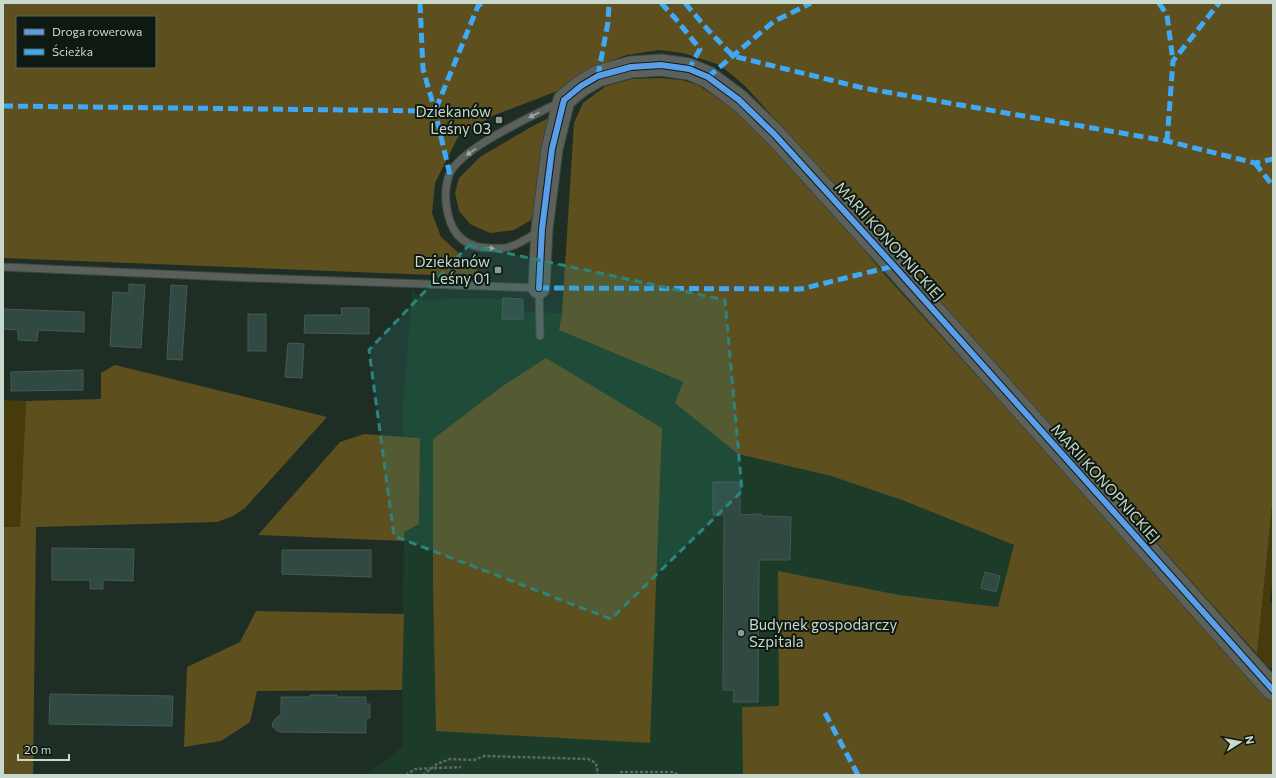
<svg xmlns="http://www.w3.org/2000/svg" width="1276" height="778" viewBox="0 0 1276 778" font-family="Commissioner,sans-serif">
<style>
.built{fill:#1c3c29}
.green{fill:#473a0b}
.forest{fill:#5e4f1e;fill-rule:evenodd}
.building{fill:#314943;stroke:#495853}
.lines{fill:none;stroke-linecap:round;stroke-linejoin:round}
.lane-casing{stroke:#3c4841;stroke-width:9}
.secondary-casing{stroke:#3c4841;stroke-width:23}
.path{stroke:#606661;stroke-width:2.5;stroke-dasharray:3 2;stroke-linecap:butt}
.lane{stroke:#5c605b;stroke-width:7}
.secondary{stroke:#5c625b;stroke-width:21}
.quiet{stroke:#3fa9f5;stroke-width:5;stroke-dasharray:10 5;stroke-linecap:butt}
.cycleway-casing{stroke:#0d1911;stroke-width:8}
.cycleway{stroke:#5a9eea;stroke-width:6}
.oneway{fill:#9da89f}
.marked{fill:#2b857c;fill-opacity:0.2;stroke:#2b857c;stroke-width:3;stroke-dasharray:8 5;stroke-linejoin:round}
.poi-dot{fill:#8d9c92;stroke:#0d1911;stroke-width:1.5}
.labels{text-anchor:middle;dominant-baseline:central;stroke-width:4;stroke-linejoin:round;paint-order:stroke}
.poi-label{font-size:15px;fill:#c8d8cd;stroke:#0d1911;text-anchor:end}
.street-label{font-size:15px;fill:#c8d8cd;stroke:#0d1911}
</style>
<rect width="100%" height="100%" fill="#1f2e25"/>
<path class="built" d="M412,289L421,300L434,301L444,299H523V312L562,313L559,330L684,383L738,454L831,476L902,500L1014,545L999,607L961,602L920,775H365L403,747L402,690L404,532L419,523L420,438L403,436V403Z"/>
<g class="green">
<path d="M3,400L26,401L20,528L3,527Z"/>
<path d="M1273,495V579L1270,601L1273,602V669L1268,667L1257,654Z"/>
</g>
<g class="forest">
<path d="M3,3H1273V495L1257,654L745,86L720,65L683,53L659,50L627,55L596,66L560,90L492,116L458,137L435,183L432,213L441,237L485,277L3,258ZM17,17H155V67H17Z"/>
<path d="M659,78L682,80L698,85L733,109L801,175L886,276L1273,701V775H743L742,707L779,706L778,571L899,595L998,607L1014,545L902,500L831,476L738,454L675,403L683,382L559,330L562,313L574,123L583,103L606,86L632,79Z"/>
<path d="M556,114L545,135L538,168L536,200L531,220L514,230L490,233L470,224L459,211L455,193L459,178L480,157L531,127Z"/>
<path d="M546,358L662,428L650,743L436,731L433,586V439L504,385Z"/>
<path d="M115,365L327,417L245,508L233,516L217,522L36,527L33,775H3V527H20L26,401L101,399V373Z"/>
<path d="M364,434L420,438L419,524L404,532V541L258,535L340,442Z"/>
<path d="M256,611L404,614L402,690L257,691L250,722L221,741L184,747L187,667L240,642Z"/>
</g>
<g class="building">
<path d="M129,284L145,285L141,348L110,346L113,292L129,293Z"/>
<path d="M171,285L187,286L182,360L167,359Z"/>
<path d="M503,298L523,299V319H502Z"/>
<path d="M341,308H369V334L304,333L305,315H342Z"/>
<path d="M3,309L84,312V332L38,330L37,341L18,340V330L3,329Z"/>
<rect x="248" y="314" width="18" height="37"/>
<path d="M288,343L304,344L302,378L285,377Z"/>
<path d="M83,370V390L11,391V372Z"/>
<path d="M713,482H740V515L761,514V516L791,517L790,560H760V561H759L758,702H733L734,690H723L724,515H713Z"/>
<path d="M52,548L134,549L133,581L103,580V589H90V580H52Z"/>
<path d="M282,550H371V577L282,574Z"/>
<path d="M985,572L1000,576L996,592L981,588Z"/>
<path d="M50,694L173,696L172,726L49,724Z"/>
<path d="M310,695H337L336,697H366V704H370V718H366V733L281,732L276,730L272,726L274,720L281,714V697H310Z"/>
</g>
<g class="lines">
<g class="lane-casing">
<g id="lane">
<path d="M539,231C530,237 520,244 509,247C504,249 497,248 491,248C468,248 453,237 448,214C445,202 445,187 449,175C460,148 533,116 560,102"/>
<path d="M3,267L251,278L539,288L540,336"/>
</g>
</g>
<g class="secondary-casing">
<path id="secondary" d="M539,288L542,229L552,149L564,100L581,86L598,76L631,67L661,65L689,69L708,77L739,100L775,135L894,266L1273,690"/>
</g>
<g class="path">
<path d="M620,772H673L678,775"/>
<path d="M406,775L415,769L461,767"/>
<path d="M423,775L437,764L450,759L474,760L484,756L588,759L596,763L598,775"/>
</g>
<use href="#lane" class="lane"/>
<use href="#secondary" class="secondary"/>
<g class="quiet">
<path d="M420,3L423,69L435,111L450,175"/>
<path d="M661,3L675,18L700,49L689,69"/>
<path d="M685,3L708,30L733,56L863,88L1167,141L1255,163L1273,159"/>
<path d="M1159,3L1167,15L1173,61"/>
<path d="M598,76L608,22L609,3"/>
<path d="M708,77L773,22L811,3"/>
<path d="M3,106L435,111L478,6L482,3"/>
<path d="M1167,141L1173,61L1219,3"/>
<path d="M1255,163L1273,186"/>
<path d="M539,288L801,289L894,266"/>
<path d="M825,713L858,775"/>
</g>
<g class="cycleway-casing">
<path id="cycleway" d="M539,288L542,229L552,149L564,100L581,86L598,76L631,67L661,65L689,69L708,77L739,100L775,135L894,266L1273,690"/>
</g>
<use href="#cycleway" class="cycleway"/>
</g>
<defs><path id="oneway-solid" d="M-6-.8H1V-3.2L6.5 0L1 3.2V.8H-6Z"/></defs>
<g class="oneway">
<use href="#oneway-solid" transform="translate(534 115) rotate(153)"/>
<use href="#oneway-solid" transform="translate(471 152) rotate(145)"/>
<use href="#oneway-solid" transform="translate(489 248) rotate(4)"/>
</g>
<path class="marked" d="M469,245L725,300L742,491L611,619L394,536L369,350Z"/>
<g class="poi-dot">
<rect x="495" y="116" width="8" height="8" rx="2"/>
<rect x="494" y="266" width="8" height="8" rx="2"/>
<circle cx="741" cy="633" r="4"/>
</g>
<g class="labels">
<g class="poi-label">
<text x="491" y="111">Dziekanów<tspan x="491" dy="17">Leśny 03</tspan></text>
<text x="490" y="261">Dziekanów<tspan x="490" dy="17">Leśny 01</tspan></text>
<text x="749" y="624" text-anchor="start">Budynek gospodarczy<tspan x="749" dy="17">Szpitala</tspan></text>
</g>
<g class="street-label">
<text transform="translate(890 241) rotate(48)">MARII KONOPNICKIEJ</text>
<text transform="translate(1106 483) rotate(48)">MARII KONOPNICKIEJ</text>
</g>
</g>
<rect width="1276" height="778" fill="none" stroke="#c8d8cd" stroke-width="8"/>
<rect x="16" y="16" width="140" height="52" fill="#0d1911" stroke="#58655c"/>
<rect x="24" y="29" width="20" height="6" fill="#5a9eea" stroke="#58655c"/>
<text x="52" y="36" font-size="12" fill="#c8d8cd">Droga rowerowa</text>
<rect x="24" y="49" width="20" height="6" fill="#3fa9f5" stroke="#58655c"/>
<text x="52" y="56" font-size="12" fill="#c8d8cd">Ścieżka</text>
<g transform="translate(1240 742) rotate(79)" stroke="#0d1911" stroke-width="3" paint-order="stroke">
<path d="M0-3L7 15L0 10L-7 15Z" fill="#c8d8cd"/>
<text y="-6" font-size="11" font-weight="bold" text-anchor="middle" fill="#c8d8cd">N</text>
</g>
<path d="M18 754v6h51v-6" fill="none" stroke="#c8d8cd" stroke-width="2"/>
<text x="24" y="754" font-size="12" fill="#c8d8cd" stroke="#0d1911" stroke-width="3" paint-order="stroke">20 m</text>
</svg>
